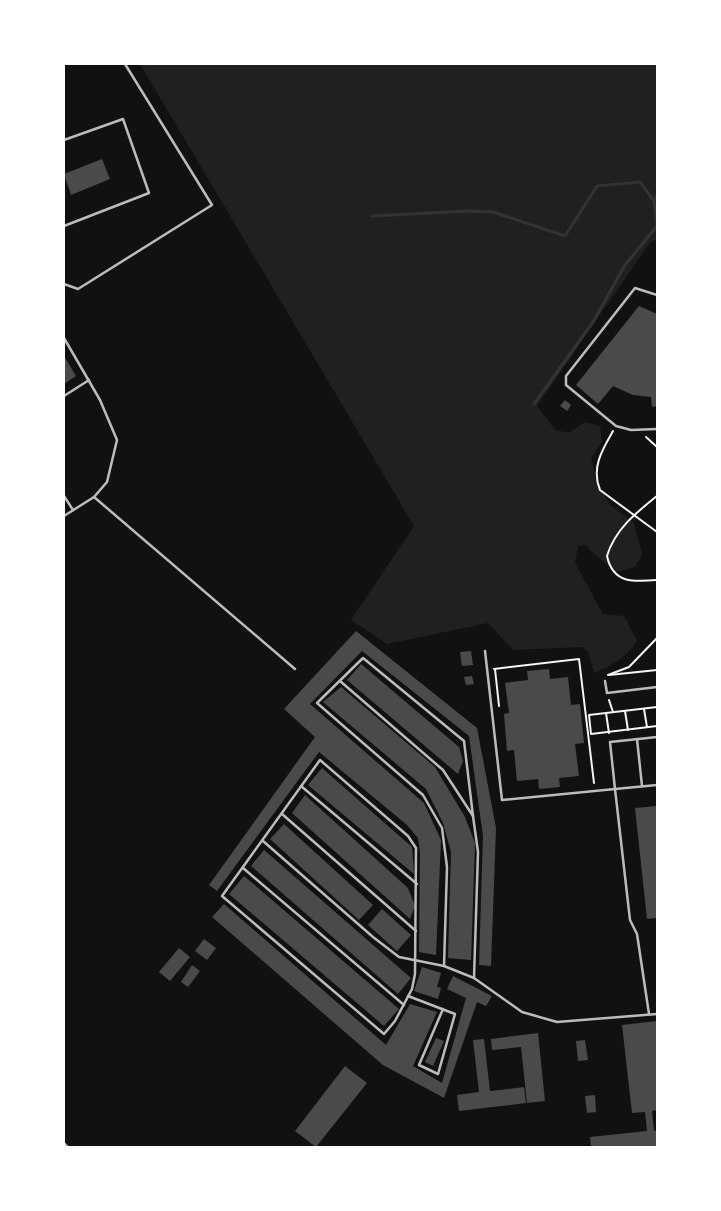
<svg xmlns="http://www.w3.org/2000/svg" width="721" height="1211" viewBox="0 0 721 1211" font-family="Inter,sans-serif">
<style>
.green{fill:#202020}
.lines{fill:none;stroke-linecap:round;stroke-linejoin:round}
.stream{stroke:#333;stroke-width:3}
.building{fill:#4a4a4a}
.path{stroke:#f5f5f5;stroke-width:2}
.service{stroke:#bcbcbc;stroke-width:2.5}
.minor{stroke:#bcbcbc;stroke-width:5}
</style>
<rect width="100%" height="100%" fill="#111"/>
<path class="green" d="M140,64H657V240L651,241L537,406L555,430L569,433L585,422L600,426L602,442L591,458L596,478L610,505L634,523L642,554L635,567L617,572L594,554L586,545L578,546L575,563L603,614L624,616L637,641C625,659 613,665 594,673L588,652L582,647L513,650L488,623L387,644L351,620L414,526Z"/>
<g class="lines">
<g class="stream">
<path d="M654,201L657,196"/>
<path d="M372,216L469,211L493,212L565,236L597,186L640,182L654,201L657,225"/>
<path d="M534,404L593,322L625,265L657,226"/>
</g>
</g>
<g class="building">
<path d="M102,159L110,179L71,195L64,174Z"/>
<path d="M639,306L657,314V406L652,407L651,397L633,395L613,386L598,404L576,385Z"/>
<path d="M64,356L76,376L64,384Z"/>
<path d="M565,400L571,405L567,411L560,406Z"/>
<path d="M356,631L477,728L496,828L491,966L479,965L483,836L469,736L362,651L310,704L424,803L441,840L436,955L419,952L420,853L418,838L407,825L319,752L217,891L209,885L315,737L284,709Z"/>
<path d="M471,651L473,665L462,666L460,652Z"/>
<path d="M361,664L459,747L463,761L458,774L347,680Z"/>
<path d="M549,669L550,679L568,677L571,705L580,704L584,743L575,744L579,776L559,778L560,787L539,789L538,779L517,781L514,750L507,751L504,714L509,713L505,683L528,680L527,671Z"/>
<path d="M472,676L474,684L466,685L464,677Z"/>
<path d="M341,687L435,767L465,817L475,843L471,960L448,958L451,852L443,823L426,789L323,702Z"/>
<path d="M322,768L412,847L414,874L308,785Z"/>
<path d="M305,795L408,888L415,906L410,919L292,813Z"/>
<path d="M657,806V918L647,919L635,808Z"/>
<path d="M284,824L373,905L359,920L270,839Z"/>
<path d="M264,850L411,978L398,994L251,866Z"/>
<path d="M244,876L399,1009L384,1026L229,894Z"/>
<path d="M224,904L386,1045L410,1004L437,1012L413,1066L442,1083L466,998L447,989L453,976L492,996L486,1006L477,1002L444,1098L383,1065L212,917Z"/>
<path d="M382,909L411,935L397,951L368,925Z"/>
<path d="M204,939L216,948L207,960L195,951Z"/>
<path d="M179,948L190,957L170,981L159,972Z"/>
<path d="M192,965L200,971L188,987L181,982Z"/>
<path d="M422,967L441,973L437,987L441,988L438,999L414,991Z"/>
<path d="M657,1021V1110L652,1111L654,1131L657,1130V1147H591L590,1137L647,1131L645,1112L632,1113L622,1025Z"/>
<path d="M538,1033L545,1101L527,1103L521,1047L492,1050L491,1039Z"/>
<path d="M436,1038L444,1041L433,1066L425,1062Z"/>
<path d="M484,1039L490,1091L524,1087L526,1103L459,1111L457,1095L479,1092L473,1040Z"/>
<path d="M585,1040L588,1060L578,1061L576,1041Z"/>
<path d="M345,1066L367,1083L316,1147L295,1131Z"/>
<path d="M595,1095L596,1112L587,1113L585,1096Z"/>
</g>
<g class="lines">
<g class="path">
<path d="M613,431C602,450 591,468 600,490L657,532"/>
<path d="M646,437L657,447"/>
<path d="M657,496C637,512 615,529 607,556C613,584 634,582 657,580"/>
<path d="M494,669L579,659L594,783"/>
<path d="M495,669L499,706"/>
<path d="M608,675L629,667L657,638"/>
<path d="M609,675L657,670"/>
<path d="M609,700L613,712"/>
<path d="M657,707L589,715L591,734L657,726"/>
<path d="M644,709L647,727"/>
<path d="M625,711L628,730"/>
<path d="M606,713L609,733"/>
</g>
<g class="service">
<path d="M64,140L123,119L149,193L64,226"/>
<path d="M64,284L78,289L212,205L125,64"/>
<path d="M657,295L635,288L566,376V385L616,426L631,430L657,429"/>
<path d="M64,338L100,400L117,440L107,482L94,497L64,516"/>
<path d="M64,396L89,380"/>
<path d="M64,496L73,510"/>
<path d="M94,497L295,669"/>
<path d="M485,651L502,800L615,789L610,742L657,737"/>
<path d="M340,681L443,770L473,816L478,852L474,978"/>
<path d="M605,681L607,693L657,687"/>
<path d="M637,739L642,786"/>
<path d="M320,760L408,836L416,848L415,974L412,989L395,1021L384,1034L222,896Z"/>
<path d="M301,786L417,884"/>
<path d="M282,814L416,931"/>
<path d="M263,841L373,937L399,957L444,966L474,978L522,1012L557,1022L657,1014"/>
<path d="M243,868L404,1005"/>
<path d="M444,966L447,867L442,828L423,795L317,703L363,658L464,741L473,816"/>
<path d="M408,996L455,1014L438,1074L419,1065L443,1009"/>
<path d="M649,1014L637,934L630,920L615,789L657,785"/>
</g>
<path class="minor" d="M64,1145L66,1147"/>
</g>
<rect width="721" height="1211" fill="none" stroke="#ffffff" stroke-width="130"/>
</svg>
